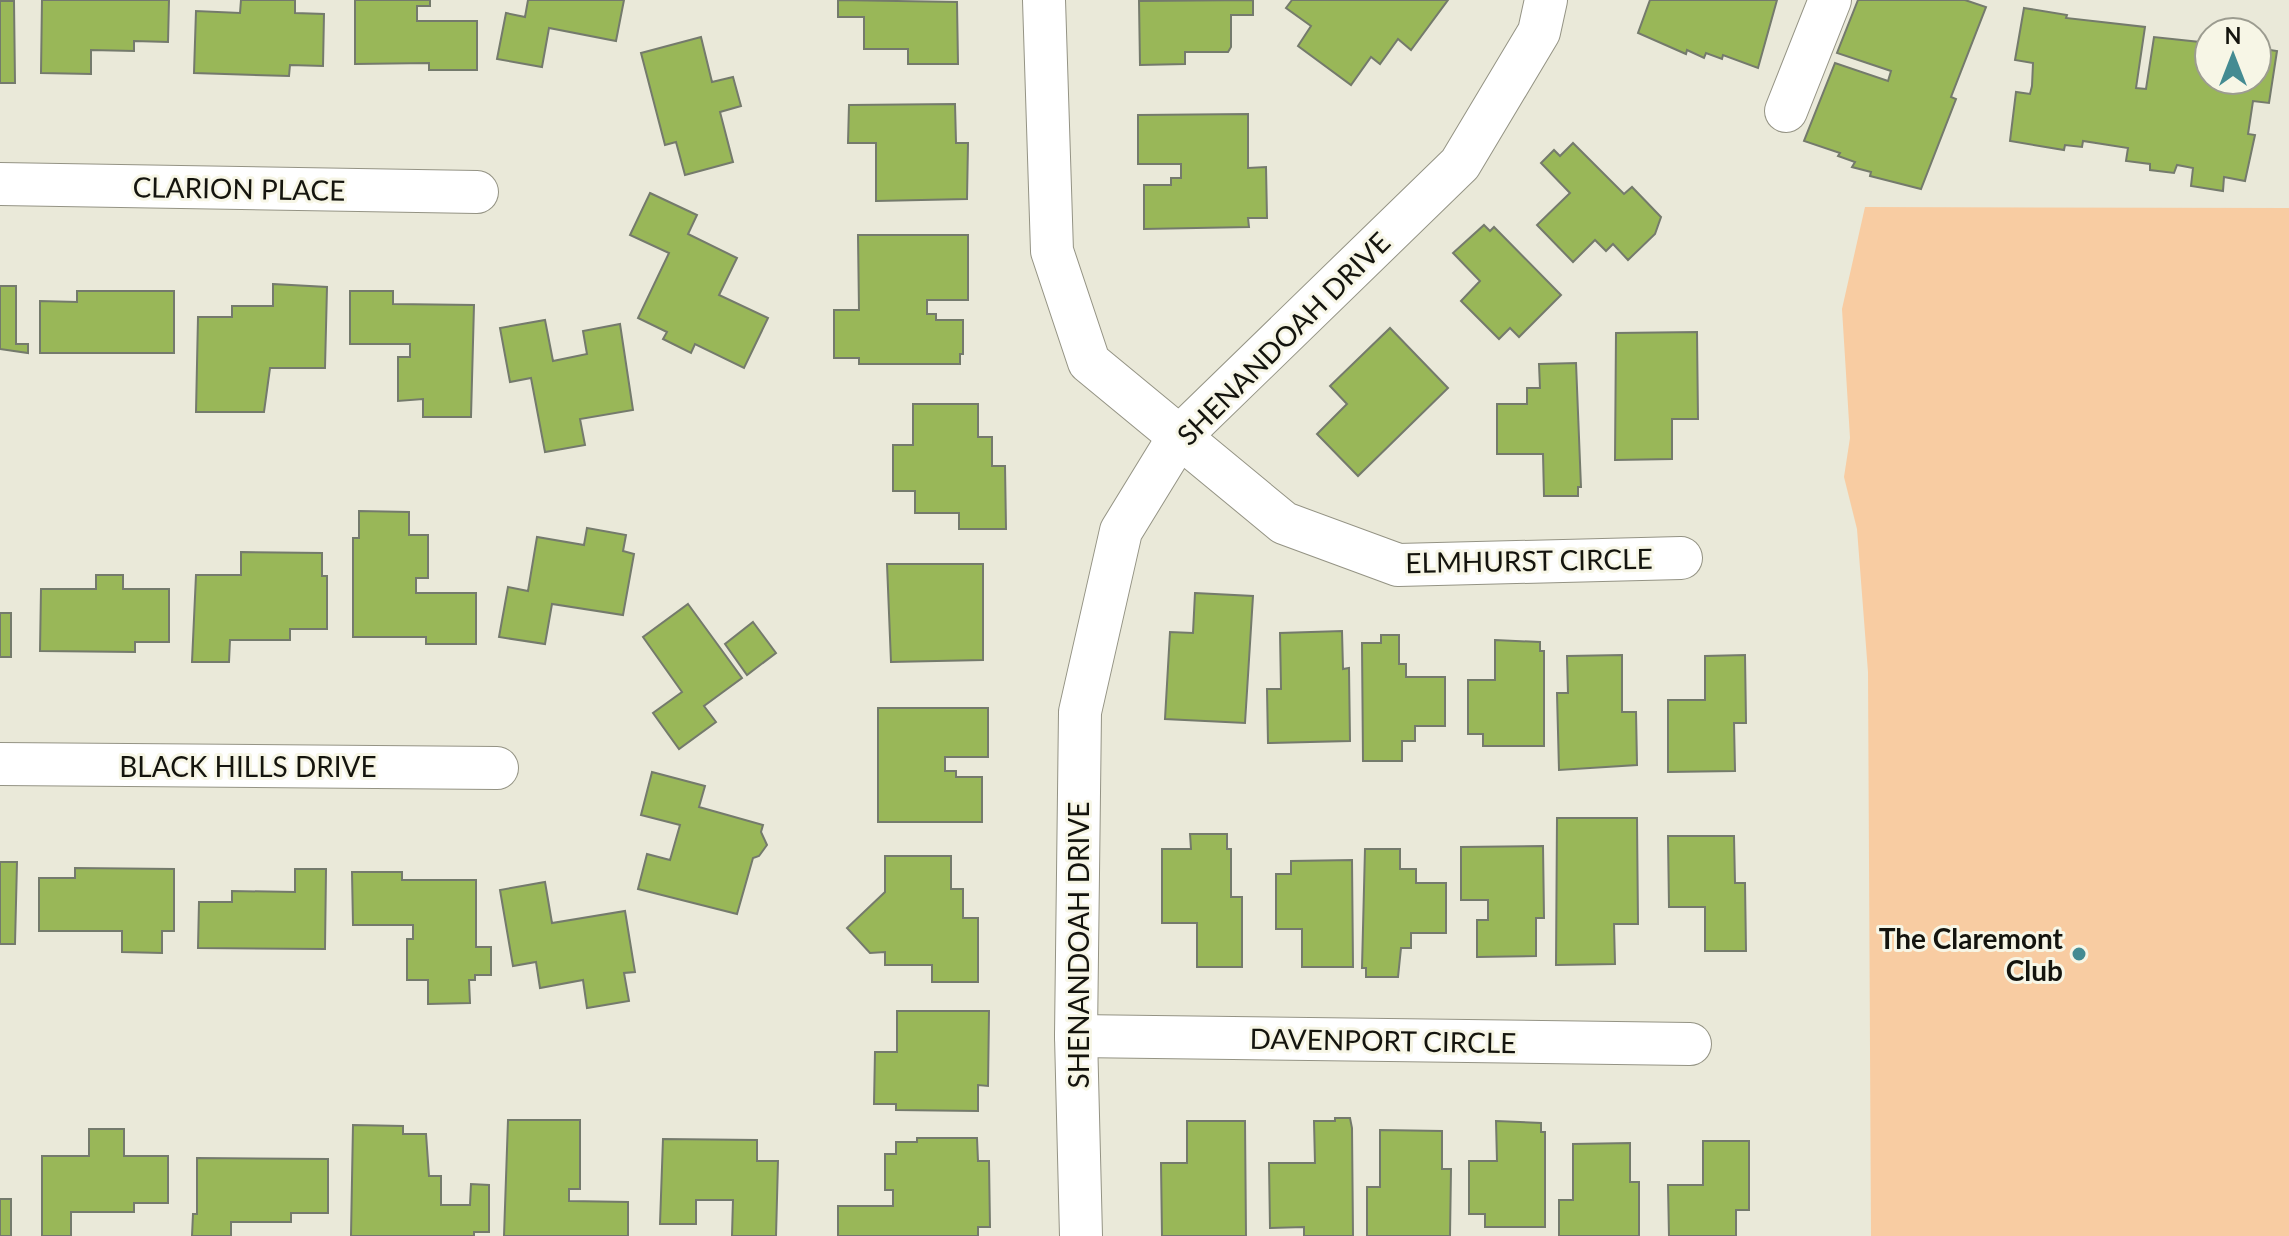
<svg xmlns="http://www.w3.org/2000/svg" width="2289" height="1236" viewBox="0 0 2289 1236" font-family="Lato,sans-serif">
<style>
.grass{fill:#f8cca2}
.building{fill:#99b758;stroke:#747a6c;stroke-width:2}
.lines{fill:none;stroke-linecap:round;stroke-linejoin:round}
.street-casing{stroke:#949384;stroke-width:44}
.street{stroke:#fff;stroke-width:42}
.poi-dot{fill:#448b92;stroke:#f7f6e6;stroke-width:3}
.labels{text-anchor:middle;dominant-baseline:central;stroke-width:6;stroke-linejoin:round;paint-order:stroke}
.street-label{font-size:28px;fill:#14140e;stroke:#f7f6e6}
.poi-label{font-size:28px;font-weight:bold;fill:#14140e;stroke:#f7f6e6;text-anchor:end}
</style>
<rect width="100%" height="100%" fill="#eae9d9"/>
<path class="grass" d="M1865,207L2289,208V1236H1871L1868,672L1857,529L1844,477L1850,438L1842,309Z"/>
<g class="building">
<path d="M42,0H169L168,42L134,41V51L91,50V74L41,73Z"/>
<path d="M241,0H295V13L324,14L323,66L290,65L289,76L194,73L196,11L240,13Z"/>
<path d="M355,0H430V6H417V21H477V70H429V63L355,64Z"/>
<path d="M528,0H624L616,41L549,28L542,67L497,59L506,13L525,17Z"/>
<path d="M838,0L957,2L958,64H908V49H864V17H838Z"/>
<path d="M1253,0V15H1231V47L1228,52H1185V64L1140,65L1139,1Z"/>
<path d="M1292,0H1448L1411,50L1398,39L1380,64L1371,57L1351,85L1298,46L1311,26L1286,8Z"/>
<path d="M1650,0H1777L1758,68L1723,55L1722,59L1706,53L1704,58L1687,50L1686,54L1638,33Z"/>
<path d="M1858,0H1965L1986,7L1951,97L1956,99L1921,189L1870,176L1871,172L1852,167L1855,162L1838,156L1840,153L1804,141L1835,63L1888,81L1891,71L1837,53Z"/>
<path d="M0,1H14L15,83H0Z"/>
<path d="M2024,8L2067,15L2066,18L2145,27L2136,88L2146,89L2154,37L2209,43V80H2257V48L2277,51L2269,103L2253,101L2248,134L2255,135L2245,181L2224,177L2223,191L2191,186L2193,168L2177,165L2174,173L2150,170V164L2126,161L2128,148L2083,141L2082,147L2065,145L2064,150L2010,141L2016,92L2030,94L2032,86L2033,63L2015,60Z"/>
<path d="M701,37L712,82L733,77L741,106L720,112L733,162L685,175L676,142L665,145L641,53Z"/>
<path d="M955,104L956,143H968L967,199L876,201V143H848L849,105Z"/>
<path d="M1248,114V168L1266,167L1267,218H1248L1249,227L1144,229V185H1171V178H1181V164H1138V115Z"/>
<path d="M1573,143L1624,194L1632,187L1661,217L1655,234L1628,260L1613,244L1606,251L1595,240L1573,262L1537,225L1570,193L1541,163L1554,150L1560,156Z"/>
<path d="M650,193L697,215L688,234L737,258L719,295L768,318L744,368L695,344L691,353L663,339L667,332L638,318L669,253L630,235Z"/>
<path d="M1484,225L1490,231L1494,227L1561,295L1519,337L1510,328L1499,339L1461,301L1480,281L1453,253Z"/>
<path d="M858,235H968V300H927V314H936V320H963V354H960V364H859V358H834V310H859Z"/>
<path d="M273,284L327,287L325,368H270L264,412H196L198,317H232V306H273Z"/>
<path d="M0,286H16V344H28V353L0,349Z"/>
<path d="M77,291H174V353H40V301L77,302Z"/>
<path d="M350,291H393V304L474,305L471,417H423V399L398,401V357H410V344H350Z"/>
<path d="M545,320L553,361L587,354L583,331L620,324L633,410L580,419L585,445L545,452L531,378L510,382L500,328Z"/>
<path d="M1390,328L1448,388L1358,476L1317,434L1347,404L1330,386Z"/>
<path d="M1697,332L1698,419H1672V459L1615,460L1616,333Z"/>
<path d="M1576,363L1581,487H1578V496H1544L1543,454H1497V404H1527V388H1540L1539,364Z"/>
<path d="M913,404H978V437H992V466H1005L1006,529H959V513H915V491H893V445H913Z"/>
<path d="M359,511L409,512V535H428V578H416V593H476V644H426V637H353V538H359Z"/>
<path d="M587,528L626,535L623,551L634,554L623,615L552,604L545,644L499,637L508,587L528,591L537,537L584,545Z"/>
<path d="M241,552L322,553V576H327V629H290V640H230L229,662H192L196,575H241Z"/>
<path d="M887,564H983V660L891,662Z"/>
<path d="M96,575H123V589H169V642H135V652L40,651L41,589H96Z"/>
<path d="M1195,593L1253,596L1245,723L1165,719L1170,632L1193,633Z"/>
<path d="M688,604L742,678L704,706L716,722L679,749L653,713L682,692L643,637Z"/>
<rect x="0" y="613" width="11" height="44"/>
<path d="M753,622L776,653L747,675L725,644Z"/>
<path d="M1342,631L1343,669L1349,668L1350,741L1268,743L1267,689H1281L1280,633Z"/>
<path d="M1381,635H1399V664H1406V677H1445V726H1415V741H1402V761H1363L1362,643H1381Z"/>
<path d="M1495,640L1540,642V651H1544V746H1483V734H1468V680H1495Z"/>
<path d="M1622,655V712H1636L1637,765L1559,770L1557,693H1568L1567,656Z"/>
<path d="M1745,655L1746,723H1734L1735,771L1668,772V700H1705V656Z"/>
<path d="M878,708H988V757H945V771H956V777H982V822H878Z"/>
<path d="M652,772L705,786L699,807L763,825L761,832L767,845L759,856L753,858L737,914L638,889L647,854L670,860L680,825L641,815Z"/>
<path d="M1557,818H1637L1638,924H1614L1615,964L1556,965Z"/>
<path d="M1190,834H1227V849H1231V897H1242V967H1197V923H1162V849H1191Z"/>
<path d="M1668,836H1734L1735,883H1745L1746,951H1705V907H1669Z"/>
<path d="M1543,846L1544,918H1536V956L1477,957V920H1488V900H1461V847Z"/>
<path d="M1365,849H1400V869H1416V883H1446V933H1411V948H1401L1398,977H1366V968H1362Z"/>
<path d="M885,856H951V889H963V918H978V982H932V965H885V952L870,953L847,928L885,892Z"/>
<path d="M1352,860L1353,967H1302V929H1276V874H1291V861Z"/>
<path d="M0,862H17L15,944H0Z"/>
<path d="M75,868L174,869V931H162V953L122,952V931H39V878H75Z"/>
<path d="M295,869H326L325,949L198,948L199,902H232V891L295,892Z"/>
<path d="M352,872H402V880H476V947H491V975H475V980H469L470,1003L428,1004V980H407V939H413V925H353Z"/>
<path d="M545,882L552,923L625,911L635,972L624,973L629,1001L587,1008L583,980L540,988L536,962L513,966L500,890Z"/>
<path d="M897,1011H989L988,1086L978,1085V1111L896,1110V1104H874L875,1052H897Z"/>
<path d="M1335,1118H1350L1352,1128L1353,1236H1304V1227L1270,1228L1269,1163H1315L1314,1121H1335Z"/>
<path d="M508,1120H580V1189H569V1201L628,1202V1236H504Z"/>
<path d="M1187,1121H1245L1246,1236H1162L1161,1163H1187Z"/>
<path d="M1496,1121L1541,1123V1132H1545V1227H1485V1214H1469V1161H1497Z"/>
<path d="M353,1125L403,1126V1134H426L429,1176H441V1205H470L471,1184L489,1185V1232H474V1236H351Z"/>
<path d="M89,1129H124V1156H168V1203H134V1212H71V1236H42V1156H89Z"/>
<path d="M1380,1130L1442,1131V1169H1451L1450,1236H1367V1187H1380Z"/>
<path d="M917,1138H977L978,1161H989L990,1227H978V1236H838V1206H893V1190H885V1154H896V1142H917Z"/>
<path d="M663,1139L757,1140V1161H778L776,1236H732L733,1200H696V1224H660Z"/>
<path d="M1703,1141H1749V1210H1736V1236H1669L1668,1185H1703Z"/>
<path d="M1630,1143V1182H1639V1236H1559V1200H1573V1144Z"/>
<path d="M197,1158L328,1159V1213H291V1222H231V1236H192L193,1214H197Z"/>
<rect x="0" y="1199" width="11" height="37"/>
</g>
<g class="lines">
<g class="street-casing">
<g id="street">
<path d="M1044,0L1052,251L1089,362L1284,523L1398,565L1681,558"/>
<path d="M1786,111L1830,0"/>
<path d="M0,184L477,192"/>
<path d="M0,764L497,768"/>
<path d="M1076,1036L1690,1044"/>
<path d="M1081,1236L1076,1036L1080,712L1121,531L1178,438L1460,164L1539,32L1546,0"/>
</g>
</g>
<use href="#street" class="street"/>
</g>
<circle class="poi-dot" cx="2079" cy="954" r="8"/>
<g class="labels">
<g class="street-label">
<text transform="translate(239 188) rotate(1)">CLARION PLACE</text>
<text transform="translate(1283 338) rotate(-45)">SHENANDOAH DRIVE</text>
<text transform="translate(1529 560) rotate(-1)">ELMHURST CIRCLE</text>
<text x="248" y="766">BLACK HILLS DRIVE</text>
<text transform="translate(1078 945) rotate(-90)">SHENANDOAH DRIVE</text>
<text transform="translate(1383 1040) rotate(1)">DAVENPORT CIRCLE</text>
</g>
<g class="poi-label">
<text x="2063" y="938">The Claremont<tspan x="2063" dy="32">Club</tspan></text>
</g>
</g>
<g transform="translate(2233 56)"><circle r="38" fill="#f7f6e6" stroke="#9c9c90" stroke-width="2"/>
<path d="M0-6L14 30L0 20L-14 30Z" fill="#448b92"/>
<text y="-12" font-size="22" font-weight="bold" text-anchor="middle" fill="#14140e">N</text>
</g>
</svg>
